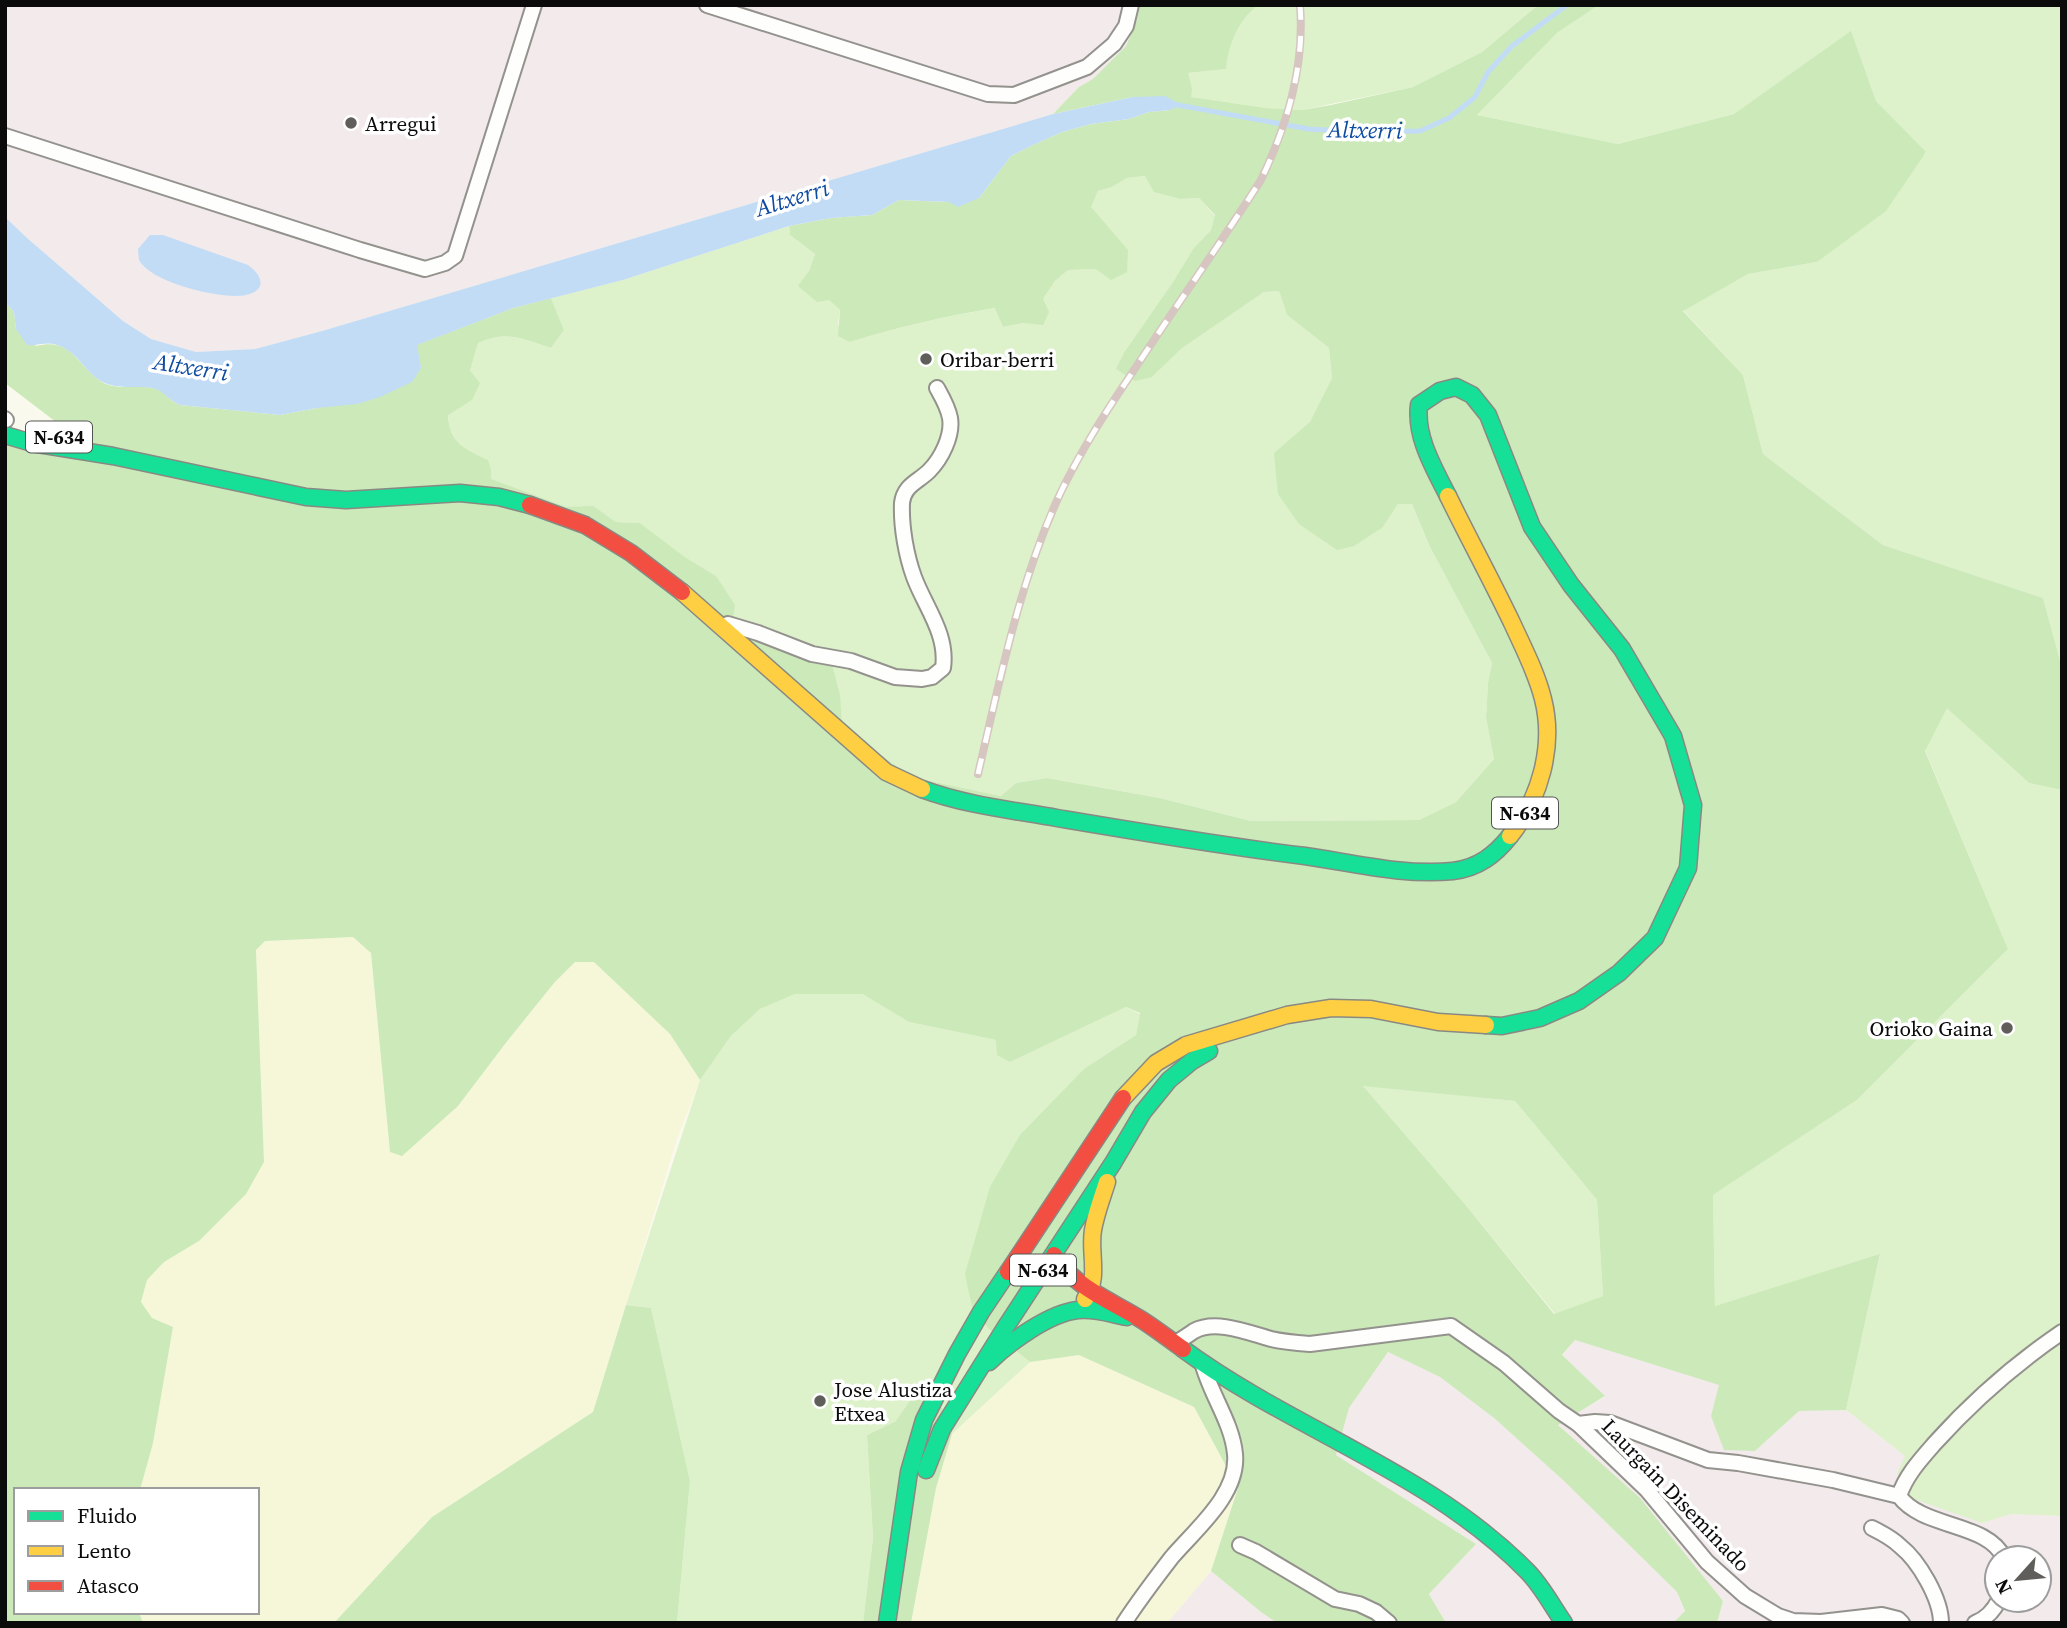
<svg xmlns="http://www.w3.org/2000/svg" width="2067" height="1628" viewBox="0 0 2067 1628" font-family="'Source Serif 4',serif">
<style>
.industrial{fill:#f2eaeb;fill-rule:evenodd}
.farmland{fill:#f6f7d8}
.green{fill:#ddf1cb}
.forest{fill:#cce9b9;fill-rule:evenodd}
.water{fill:#c2dcf6}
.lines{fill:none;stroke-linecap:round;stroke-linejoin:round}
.stream{stroke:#c2dcf6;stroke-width:5}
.street-casing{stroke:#93928d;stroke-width:18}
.fast-casing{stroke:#898983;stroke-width:19}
.slow-casing{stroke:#898983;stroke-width:19}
.jam-casing{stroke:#898983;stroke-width:19}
.street{stroke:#fefefc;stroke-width:14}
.fast{stroke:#16e098;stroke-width:16}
.slow{stroke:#ffcf43;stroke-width:16}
.jam{stroke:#f24e42;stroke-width:16}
.rail-casing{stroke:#d7c5c1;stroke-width:8}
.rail{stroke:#fff;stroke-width:5;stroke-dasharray:16;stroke-linecap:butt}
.poi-dot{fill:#5f5e5a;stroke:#fff;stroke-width:2.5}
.labels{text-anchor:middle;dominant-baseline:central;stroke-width:7;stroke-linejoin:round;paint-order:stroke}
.shield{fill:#fff;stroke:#545454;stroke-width:2}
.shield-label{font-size:19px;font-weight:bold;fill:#0b0b0b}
.poi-label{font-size:21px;fill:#0b0b0b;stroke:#fff;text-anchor:start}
.street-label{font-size:21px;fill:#0b0b0b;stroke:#fff}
.water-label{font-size:23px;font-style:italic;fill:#0e4ba2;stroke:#fff}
</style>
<rect width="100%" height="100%" fill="#faf9ed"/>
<g class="industrial">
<path d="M5,5H1140L1137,20L1126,46L1093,80L1079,87L1053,114L322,331L255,349L196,352L151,339L123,321L26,237L5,217Z"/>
<path d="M1575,1340L1720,1385L1711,1416L1755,1451L1799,1411L1846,1410L1905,1456L1982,1523L2010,1514L2062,1516V1623H1717L1723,1601L1558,1424L1605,1397L1562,1356ZM1997,1558H2039V1600H1997Z"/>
<path d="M1388,1352L1440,1377L1494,1418L1564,1481L1677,1592L1685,1612L1673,1623H1446L1429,1594L1476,1544L1336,1455L1349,1408Z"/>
<path d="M1211,1571L1261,1612L1277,1623H1167Z"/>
</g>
<g class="farmland">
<path d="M354,937L371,953L390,1152L458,1106L505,1044L554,983L575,962L594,961L631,995L670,1034L700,1080L677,1139L593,1412L432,1517L334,1623H143L139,1612H257V1490H140L153,1443L173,1327L152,1318L141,1302L147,1280L164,1262L199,1241L264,1162L256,950L265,941Z"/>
<path d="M1079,1355L1194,1407L1238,1488L1211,1571L1167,1623H911L936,1488L952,1434L1030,1362Z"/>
</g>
<g class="green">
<path d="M1259,5H1538L1482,52L1413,87L1302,110L1266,108L1190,97L1188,73L1225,69C1228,45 1239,18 1259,5Z"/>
<path d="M1599,5H2062V668L2043,598L1883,545L1763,454L1743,375L1683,310L1748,274L1817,262L1926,153L1876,101L1851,32L1734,114L1618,144L1477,115L1557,33Z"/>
<path d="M1145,176L1181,199L1199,198L1215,216L1211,230L1193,249L1173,282L1125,351L1152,377L1181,349L1264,292L1279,291L1287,315L1329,348L1332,378L1310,423L1274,453L1383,527L1398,504H1412L1430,547L1492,663L1488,683L1486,718L1494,759L1456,802L1419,820L1251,821L1160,798L1047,778L1016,783L1001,796L911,777L842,726L778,641L732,617L716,576L685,557L640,523L616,522L593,507H567L490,479L491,469L488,461C465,450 449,442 448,414L472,400L470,371L478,343C508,330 522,339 551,348L564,330L551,298L623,280L789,226L790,235L815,254L809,271L829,300L840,310L838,324L850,342C898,327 946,316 996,308L1003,327L1023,323L1043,324V299L1055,281L1068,270L1096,269L1091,206L1098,191L1112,187L1127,178Z"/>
<path d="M1947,707L2029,783L2062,790V1516L2011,1514L1982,1523L1911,1498L1897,1474L1905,1456L1846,1410L1880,1255L1715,1306L1713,1195L1857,1100L2008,949L1925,750Z"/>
<path d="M863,993L909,1022L996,1040L1010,1062L1126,1007L1140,1014L1136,1035L1085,1068L989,1329L1030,1362L952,1434L896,1421L867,1435L873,1538L863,1623H677L690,1481L651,1308L626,1305L700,1080L731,1036L760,1009L795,994Z"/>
<path d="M1362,1085L1515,1101L1597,1200L1603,1296L1555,1314L1464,1203Z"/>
</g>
<g class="forest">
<path d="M1140,5H1259C1239,18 1228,45 1226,69L1188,73L1192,89L1191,97L1266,108L1302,110L1331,105L1413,87L1482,52L1538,5H1599L1557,33L1477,115L1618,144L1734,114L1851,31L1876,101L1926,152L1886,211L1817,262L1748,274L1683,311L1743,375L1763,454L1883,545L2043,598L2062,668V790L2029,783L1947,708L1925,751L2008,949L1857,1100L1713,1195L1715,1306L1880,1254L1846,1410L1799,1411L1755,1451L1724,1450L1711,1416L1719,1385L1575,1340L1562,1355L1605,1396L1558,1425L1640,1498L1723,1601L1717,1623H1673L1685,1611L1677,1592L1564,1481L1494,1418L1440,1377L1388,1352L1349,1408L1336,1455L1476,1544L1429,1594L1446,1623H1277L1261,1612L1211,1571L1238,1488L1194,1407L1079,1355L1030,1362L989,1329L972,1307L965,1274L990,1187L1020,1135L1085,1068L1136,1035L1140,1013L1126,1007L1010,1062L997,1055L996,1040L909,1022L863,994H795L760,1009L731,1036L700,1080L670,1034L594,962H575L554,983L505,1044L458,1106L402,1156L390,1152L371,953L353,937L265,941L256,950L264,1162L246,1194L199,1241L164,1262L147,1280L141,1302L152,1318L173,1327L153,1443L140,1490H16V1612H139L143,1623H5V441L15,443L69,432L5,383V302L14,312L16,329L36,346C71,337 76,363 99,380C115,392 135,384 153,388C164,390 170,401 180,405L280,415L317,408L421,368L416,345L513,308L551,298L564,330L551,348C522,339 508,330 478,343L470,371L480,383L472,400L448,415C449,442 465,450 488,460L491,469V479L567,507L593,506L616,522L640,523L685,557L716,576L735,605L733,617L778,641L832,665L840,695L842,726L911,777L1001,796L1016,783L1047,778L1160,798L1251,821L1419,820L1456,802L1494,759L1486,718L1488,683L1492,663L1430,547L1412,504H1398L1383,527L1354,546L1337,550L1299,524L1278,494L1274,453L1310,422L1332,378L1329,348L1287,315L1279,291L1264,292L1181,349L1152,377L1135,381L1116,369L1125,351L1173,282L1193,249L1211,230L1215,215L1199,198L1181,199L1154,192L1145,176L1127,178L1112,187L1098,191L1091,207L1128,250L1127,272L1111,280L1096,269L1068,270L1055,281L1043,299L1049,312L1043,325L1023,323L1003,327L995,308C946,316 898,327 850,342L838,336L840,310L829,300L817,302L798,286L809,271L815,254L790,235L789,226L831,218L872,215L899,200L949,202L979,198L1011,156L1033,145L1062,132L1091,124L1129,119L1149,112L1170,110L1133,97L1053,114L1079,87L1093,79L1126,46L1137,20ZM1363,1086L1515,1101L1597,1200L1603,1296L1554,1314L1464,1203Z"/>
<path d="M626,1305L651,1308L690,1481L677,1623H334L432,1517L593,1412Z"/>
<path d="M912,1398L941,1406L952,1434L936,1488L911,1623H863L873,1538L867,1435L896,1421Z"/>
</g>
<g class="water">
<path d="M1165,96L1182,105L1170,110L1149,112L1129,119L1091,124L1062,132L1033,145L1011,156L979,198L958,207L949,202L899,200L872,215L831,218L789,226L623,280L513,308L417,345L421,368L412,382L380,397L357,404L317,408L280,415L180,405C170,401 164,391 153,388C136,385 121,390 105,383C84,374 80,351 54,344C45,342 36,346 27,345L16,329L14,312L5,302V217L26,237L123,321L151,339L196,352L255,349L322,331L1053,114L1133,97Z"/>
<path d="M150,235H163L248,265C262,275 268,290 246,295C222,300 151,283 139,260C139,258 138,251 138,249Z"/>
</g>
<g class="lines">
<path class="stream" d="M1178,105L1309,129L1364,132L1420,131L1449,118L1475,97L1488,72L1512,46L1567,5"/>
<g class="street-casing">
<g id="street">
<path d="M707,5L988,94L1014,95L1087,67L1114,44L1126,26L1131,5"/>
<path d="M5,136L360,250L425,269L445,263L455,256L534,5"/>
<path d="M5,419L6,420"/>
<path d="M728,624L758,633L812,654L851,661L895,677L922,679L932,677L943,668C948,634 925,607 914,577C906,555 901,526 902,503C904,485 918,482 929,471C941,459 953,436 950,418C948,407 942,397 937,388"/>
<path d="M1175,1343C1181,1340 1188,1335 1194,1331C1216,1319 1249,1333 1271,1339C1284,1342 1297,1343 1310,1344L1451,1326L1504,1363L1559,1411L1578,1424L1647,1490L1707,1562L1745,1596L1778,1616L1793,1621L1821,1622L1882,1615L1898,1619L1902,1623"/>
<path d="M1578,1424L1595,1422L1610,1423L1708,1460L1738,1463L1833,1480L1899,1496C1923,1529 1988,1522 2004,1558"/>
<path d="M1899,1496C1906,1475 1921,1459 1935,1443C1973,1401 2015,1364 2062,1332"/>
<path d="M1872,1528C1882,1533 1892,1538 1900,1546C1919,1561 1941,1599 1941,1623"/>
<path d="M1240,1545L1256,1552L1335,1599L1359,1604L1376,1612L1389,1623"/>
<path d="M1124,1623C1139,1600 1155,1579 1172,1557C1196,1529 1239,1494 1235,1454C1232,1422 1210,1394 1202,1362"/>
<path d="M1975,1623C1986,1619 1994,1610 1999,1600"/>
</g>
</g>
<g class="fast-casing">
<g id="fast">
<path d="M5,435L32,443L113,456L306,497L346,500L460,493L499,497L530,505"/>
<path d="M1448,496C1434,468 1415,437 1419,405L1440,391L1456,387L1472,395L1488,415L1532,527L1571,585L1622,649L1673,736L1693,805L1688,868L1655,938L1619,973L1579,1001L1540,1018L1502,1026L1486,1025"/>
<path d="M922,789C965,805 1012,810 1057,818C1140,832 1222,846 1305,856C1353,863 1404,876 1453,871C1478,868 1495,855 1510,836"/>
<path d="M1183,1349C1293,1430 1430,1472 1527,1571C1542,1586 1552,1606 1564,1623"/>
<path d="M989,1362C1010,1342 1049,1313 1078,1310C1095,1308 1111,1314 1127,1317"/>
<path d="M926,1470L942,1429L1005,1328L1113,1163L1143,1112L1169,1080L1192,1061L1209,1051"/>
<path d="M887,1623L909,1472L924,1420L957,1354L981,1312L1008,1272"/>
</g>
</g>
<g class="slow-casing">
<g id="slow">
<path d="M1448,496C1469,539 1492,581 1513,625C1524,649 1537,674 1543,699C1555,746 1540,799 1510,836"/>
<path d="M682,592L886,772L922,789"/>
<path d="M1123,1098L1156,1063L1186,1045L1287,1015L1331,1008L1371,1009L1438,1022L1486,1025"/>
<path d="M1085,1299C1100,1278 1089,1253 1093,1230C1096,1213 1102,1198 1107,1182"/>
</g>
</g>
<g class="jam-casing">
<g id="jam">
<path d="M530,505L585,525L631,553L682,592"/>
<path d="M1054,1255C1075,1288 1110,1300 1142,1320C1156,1329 1169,1339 1183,1349"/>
<path d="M1008,1272L1123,1098"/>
</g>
</g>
<use href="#street" class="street"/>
<use href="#fast" class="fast"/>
<use href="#slow" class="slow"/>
<use href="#jam" class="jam"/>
<g class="rail-casing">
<path id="rail" d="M978,774C1000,680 1019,582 1060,494C1081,450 1107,410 1134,370C1176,306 1220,244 1261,180C1287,125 1305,67 1300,5"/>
</g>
<use href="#rail" class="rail"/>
</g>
<g class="poi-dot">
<circle cx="351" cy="123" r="7"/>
<circle cx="926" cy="359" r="7"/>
<circle cx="2007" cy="1028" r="7"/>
<circle cx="820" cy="1401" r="7"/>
</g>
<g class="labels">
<g class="shield">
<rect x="26" y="421.5" width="66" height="31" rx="5"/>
<rect x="1492" y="797.5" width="66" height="31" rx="5"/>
<rect x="1010" y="1254.5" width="66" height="31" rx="5"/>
</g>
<g class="shield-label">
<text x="59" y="437">N-634</text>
<text x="1525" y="813">N-634</text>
<text x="1043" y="1270">N-634</text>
</g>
<g class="poi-label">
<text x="365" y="123">Arregui</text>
<text x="940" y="359">Oribar-berri</text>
<text x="1993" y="1028" text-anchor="end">Orioko Gaina</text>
<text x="834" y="1389">Jose Alustiza<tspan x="834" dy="24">Etxea</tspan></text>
</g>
<g class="street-label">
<text transform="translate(1676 1495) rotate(46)">Laurgain Diseminado</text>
</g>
<g class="water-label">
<text transform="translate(1365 130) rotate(1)">Altxerri</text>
<text transform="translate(792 198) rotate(-17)">Altxerri</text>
<text transform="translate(191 367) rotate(9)">Altxerri</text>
</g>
</g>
<rect width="2067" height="1628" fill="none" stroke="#0b0b0b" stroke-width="14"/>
<rect x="14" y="1488" width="245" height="126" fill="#ffffff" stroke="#9d9d9d" stroke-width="2"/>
<rect x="28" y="1511" width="35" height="10" fill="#16e098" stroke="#9d9d9d" stroke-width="2"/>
<text x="77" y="1523" font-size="21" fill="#0b0b0b">Fluido</text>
<rect x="28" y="1546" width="35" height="10" fill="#ffcf43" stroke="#9d9d9d" stroke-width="2"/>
<text x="77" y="1558" font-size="21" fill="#0b0b0b">Lento</text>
<rect x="28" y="1581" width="35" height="10" fill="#f24e42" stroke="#9d9d9d" stroke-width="2"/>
<text x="77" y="1593" font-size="21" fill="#0b0b0b">Atasco</text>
<g transform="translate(2018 1579) rotate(243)"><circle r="33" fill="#ffffff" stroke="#9d9d9d" stroke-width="2"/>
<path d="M0-5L12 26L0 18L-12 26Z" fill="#5f5e5a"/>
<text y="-10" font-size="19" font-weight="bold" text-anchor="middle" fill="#0b0b0b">N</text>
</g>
</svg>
